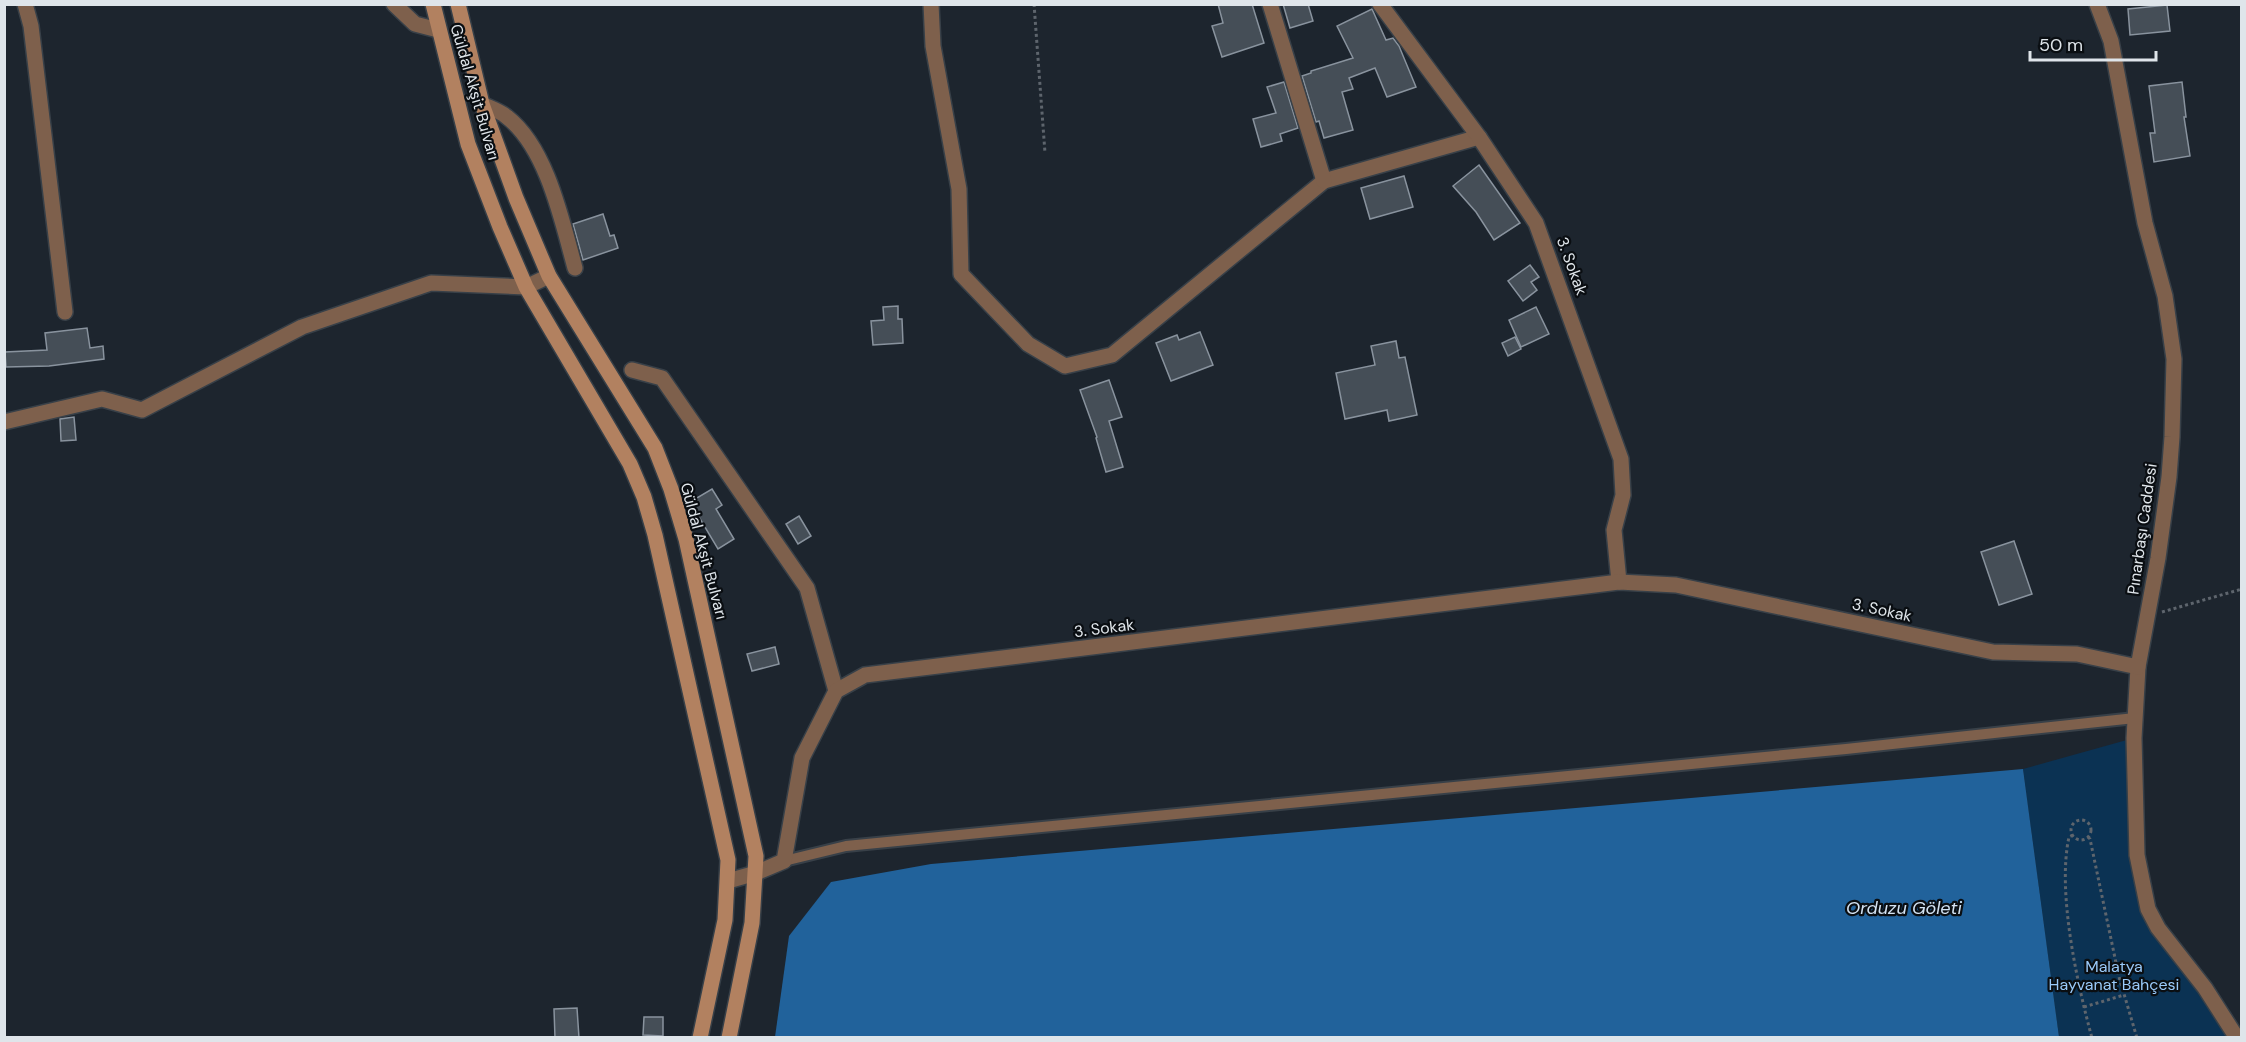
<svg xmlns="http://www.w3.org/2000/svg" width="2246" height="1042" viewBox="0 0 2246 1042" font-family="'DM Sans',sans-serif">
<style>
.green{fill:#0b3253}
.water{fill:#21629b}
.building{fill:#454e57;stroke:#89939e;stroke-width:1.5}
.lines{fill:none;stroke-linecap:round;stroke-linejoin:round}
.service-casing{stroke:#384048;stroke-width:14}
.minor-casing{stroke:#384048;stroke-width:18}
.tertiary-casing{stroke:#384048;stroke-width:18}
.secondary-casing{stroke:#384048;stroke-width:18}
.path{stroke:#5e656d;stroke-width:3;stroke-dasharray:3 3;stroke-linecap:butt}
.service{stroke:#7e604c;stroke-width:10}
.minor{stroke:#7e604c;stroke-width:15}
.tertiary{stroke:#7e604c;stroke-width:15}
.secondary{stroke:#b28160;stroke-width:15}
.labels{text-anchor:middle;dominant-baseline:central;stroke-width:4.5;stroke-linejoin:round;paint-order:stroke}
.street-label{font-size:16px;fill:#dfe5ea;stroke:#0a0e12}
.park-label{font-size:16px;fill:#9acafa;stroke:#0a0e12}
.water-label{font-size:18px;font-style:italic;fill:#d3e3f3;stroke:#0a0e12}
</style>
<rect width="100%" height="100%" fill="#1d252e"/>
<path class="green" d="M2134,738L2148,909L2237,1037H2059L2023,769Z"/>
<path class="water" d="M2023,769L2059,1037H775L789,936L831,882L931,864Z"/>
<g class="building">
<path d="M1218,4H1252L1264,43L1222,57L1212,26L1223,23Z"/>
<path d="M1283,4H1308L1313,21L1290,28Z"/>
<path d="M2167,5L2170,31L2130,35L2128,9Z"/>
<path d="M1372,9L1386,40L1393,38L1399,46L1416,87L1387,97L1375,68L1349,78L1353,89L1342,92L1353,130L1324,138L1319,121L1316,122L1302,76L1311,73V71L1353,58L1337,26Z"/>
<path d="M1284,82L1298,128L1280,134L1282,141L1261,147L1253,119L1276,113L1267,87Z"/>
<path d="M2182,82L2186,117H2184L2190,156L2154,162L2150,133H2155L2149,86Z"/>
<path d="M1479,165L1520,223L1494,240L1476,212L1453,186Z"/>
<path d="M1404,176L1413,207L1370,219L1361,188Z"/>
<path d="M603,214L610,236L614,235L618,248L583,260L573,224Z"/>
<path d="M1530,265L1539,277L1531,282L1537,290L1523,301L1508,281Z"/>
<path d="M898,306V319H902L903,343L873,345L871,321L884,320L883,307Z"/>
<path d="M1536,307L1549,334L1521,347L1509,320Z"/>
<path d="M87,328L90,348L103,346L104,359L49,366L6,367L5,352L47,350L45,333Z"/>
<path d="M1200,332L1213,365L1171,381L1156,343L1177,335L1179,340Z"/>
<path d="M1515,337L1521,349L1508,356L1502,343Z"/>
<path d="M1396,341L1399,358L1405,357L1417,415L1389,421L1387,410L1345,419L1336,373L1375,365L1371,346Z"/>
<path d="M1109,380L1122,417L1109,421L1123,467L1106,472L1096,438L1097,437L1080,390Z"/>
<path d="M74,417L76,440L61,441L60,419Z"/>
<path d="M712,489L722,505L716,509L734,539L718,549L690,502Z"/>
<path d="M799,516L811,536L798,544L786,524Z"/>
<path d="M2014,541L2032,594L1999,605L1981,552Z"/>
<path d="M775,647L779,664L752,671L747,654Z"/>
<path d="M577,1008L579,1038H555L554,1009Z"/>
<path d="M644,1017H663V1036L643,1035Z"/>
</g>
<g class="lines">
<g class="service-casing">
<path id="service" d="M784,861L846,846L1846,749L2135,718"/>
</g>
<g class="minor-casing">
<g id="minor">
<path d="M25,4L31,26L65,312"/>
<path d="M394,4L415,24L438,30"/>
<path d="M931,4L933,46L959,189L961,274L1028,344L1065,366L1112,355L1324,181L1479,137"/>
<path d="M1270,4L1324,181"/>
<path d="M482,104C490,108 500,111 507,117C547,148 562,221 575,268"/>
<path d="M632,370L662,378L807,588L836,691"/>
<path d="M4,422L102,399L142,410L302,327L431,283L526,287L549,276"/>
</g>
</g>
<g class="tertiary-casing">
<g id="tertiary">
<path d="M1380,4L1479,137L1536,223L1621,459L1623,495L1614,530L1619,582"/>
<path d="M2097,4L2111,41L2145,223L2165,296L2174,359L2172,437L2169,477L2158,558L2138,667L2134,738L2137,855L2148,909L2158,928L2205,988L2237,1038"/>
<path d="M728,881L756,873L784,861L802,758L836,691L865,675L1619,582L1676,585L1993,652L2077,654L2138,667"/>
</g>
</g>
<g class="secondary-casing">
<g id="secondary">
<path d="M433,4L468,144L500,227L526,287L630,464L644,497L655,535L728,860L725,920L700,1038"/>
<path d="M458,4L482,104L516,198L549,276L655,448L671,489L686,539L756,856L752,923L729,1038"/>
</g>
</g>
<g class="path">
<path d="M1034,4L1045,153"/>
<path d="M2162,612L2242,589"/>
<circle cx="2081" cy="830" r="10"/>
<path d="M2073,835L2069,837C2057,892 2077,983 2092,1038"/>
<path d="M2088,837L2090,839L2119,977L2137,1038"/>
<path d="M2084,1007L2124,995"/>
</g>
<use href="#service" class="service"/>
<use href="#minor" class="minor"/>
<use href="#tertiary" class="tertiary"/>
<use href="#secondary" class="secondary"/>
</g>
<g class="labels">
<g class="street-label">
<text transform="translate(475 92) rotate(74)">Güldal Akşit Bulvarı</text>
<text transform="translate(1572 266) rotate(70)">3. Sokak</text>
<text transform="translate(2142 529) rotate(-82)">Pınarbaşı Caddesi</text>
<text transform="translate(704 551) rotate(75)">Güldal Akşit Bulvarı</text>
<text transform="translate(1882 610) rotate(12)">3. Sokak</text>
<text transform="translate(1104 628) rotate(-7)">3. Sokak</text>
</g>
<g class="park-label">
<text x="2114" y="966">Malatya<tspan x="2114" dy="18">Hayvanat Bahçesi</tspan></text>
</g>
<g class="water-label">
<text x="1904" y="908">Orduzu Göleti</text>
</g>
</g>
<rect width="2246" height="1042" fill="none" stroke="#dfe5ea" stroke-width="12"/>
<path d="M2030 51v9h126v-9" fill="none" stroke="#dfe5ea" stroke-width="3"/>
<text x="2039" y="51" font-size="18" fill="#dfe5ea" stroke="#0a0e12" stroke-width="4.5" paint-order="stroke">50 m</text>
</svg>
